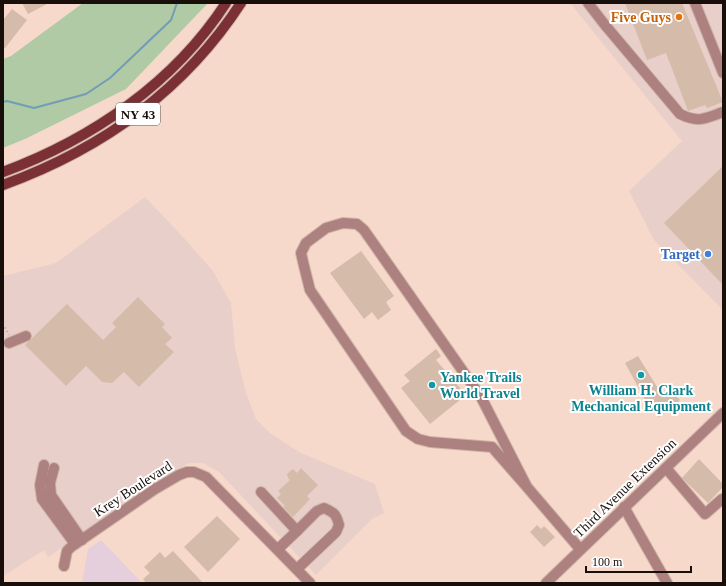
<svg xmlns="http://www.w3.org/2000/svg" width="726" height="586" viewBox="0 0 726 586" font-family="'Times New Roman',serif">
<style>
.commercial{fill:#e9cfca}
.industrial{fill:#e5cfdc}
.green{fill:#afcaa4}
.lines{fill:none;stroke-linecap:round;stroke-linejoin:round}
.stream{stroke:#729cb7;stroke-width:2}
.building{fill:#d5bba9}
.minor-casing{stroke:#cfb5a8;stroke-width:12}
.major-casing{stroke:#cfb5a8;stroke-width:12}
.path{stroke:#a58e84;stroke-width:1.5;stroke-dasharray:1 3;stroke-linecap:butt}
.minor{stroke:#ad8180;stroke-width:10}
.major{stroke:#7a3034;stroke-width:10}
.food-dot{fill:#e8710a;stroke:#fff;stroke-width:1.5}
.shop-dot{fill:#3f7fe0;stroke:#fff;stroke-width:1.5}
.culture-dot{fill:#0f9aa8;stroke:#fff;stroke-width:1.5}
.labels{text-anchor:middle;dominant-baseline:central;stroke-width:4;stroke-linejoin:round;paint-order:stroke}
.shield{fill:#fff;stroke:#5e5754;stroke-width:1}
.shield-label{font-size:13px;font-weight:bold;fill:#190f0a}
.food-label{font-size:14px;font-weight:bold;fill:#c56008;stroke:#fff;text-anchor:end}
.shop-label{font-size:14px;font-weight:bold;fill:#366cbe;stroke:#fff;text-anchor:end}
.culture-label{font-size:14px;font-weight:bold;fill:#0d838f;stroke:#fff;text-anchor:start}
.street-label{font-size:14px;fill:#190f0a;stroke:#fff}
</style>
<rect width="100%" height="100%" fill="#f7d9cb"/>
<g class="commercial">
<path d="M570,3H723V310L654,240L629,191L682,141Z"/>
<path d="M145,197L183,237L213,271L231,303L235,348L246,393L256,419L270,433L299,452L375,484L384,513L372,519L316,575L219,472L203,463H189L48,557L44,550L3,576V276L56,263Z"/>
</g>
<path class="industrial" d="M101,540L142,583H82L88,549Z"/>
<path class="green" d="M83,3H208L126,89L25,139L3,148V59L11,56Z"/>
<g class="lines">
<path class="stream" d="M3,102L7,101L34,108L86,94L110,78L171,20L177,3"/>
</g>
<g class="building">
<path d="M22,3H49L28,14Z"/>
<path d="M625,3H682L723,102L707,108L705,105L688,111L666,53L647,60Z"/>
<path d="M12,9L27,20L5,48L3,47V20Z"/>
<path d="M723,166V285L664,223Z"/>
<path d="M361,251L394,296L386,302L391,310L378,320L372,312L364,319L330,273Z"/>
<path d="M138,297L165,324L162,327L172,338L165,344L174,352L139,387L124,372L112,383L102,382L86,366L66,386L25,345L67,304L103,340L116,327L112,323Z"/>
<path d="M436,349L441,356L436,360L466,395L430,424L401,388L410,381L404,375Z"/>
<path d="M638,356L662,395L669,388L680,400L659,417L648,405L625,363Z"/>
<path d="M699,459L723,484V487L708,503L682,478Z"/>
<path d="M301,468L318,485L307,496L310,499L293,517L283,507L285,506L277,498L281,494L278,491L290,480L288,478L287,474L293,469L297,473Z"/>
<path d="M217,516L240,539L208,572L184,547Z"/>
<path d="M537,525L541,529L544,526L555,537L544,547L530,532Z"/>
<path d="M173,551L203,583H146L143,579L150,573L144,567L160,552L165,558Z"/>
</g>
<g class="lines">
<g class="minor-casing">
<g id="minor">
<path d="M588,3L605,25L680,114C698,123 705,119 723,112"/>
<path d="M695,3L723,73"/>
<path d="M9,343L26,336"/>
<path d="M44,465L40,485L42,499L75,544"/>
<path d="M54,468L50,483L51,495L82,540"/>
<path d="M666,468L705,514L722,499L723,500"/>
<path d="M527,487L492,447L430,442L418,439L406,431L310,290L304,266L301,253L306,243L326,228L343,223L357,224L364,230L481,397L527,487L580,549"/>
<path d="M261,492L297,531L278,549"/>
<path d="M624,507L667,583"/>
<path d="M297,531L317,511L324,508C335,513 336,514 339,525L336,532L297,569"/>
<path d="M64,566L67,551L71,547L155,489L179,475L187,472H194L206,477L310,583"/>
<path d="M546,583L723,413"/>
</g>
</g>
<g class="major-casing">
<g id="major">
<path d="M3,172C92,139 174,83 226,3"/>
<path d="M3,185C102,149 183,92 241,3"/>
</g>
</g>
<path class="path" d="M3,324L9,335"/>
<use href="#minor" class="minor"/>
<use href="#major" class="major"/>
</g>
<circle class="food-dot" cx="679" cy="17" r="4"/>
<circle class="shop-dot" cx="708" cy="254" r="4"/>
<g class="culture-dot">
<circle cx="641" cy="375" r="4"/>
<circle cx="432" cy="385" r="4"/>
</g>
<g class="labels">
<rect class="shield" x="116" y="103" width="44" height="22" rx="3"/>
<g class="shield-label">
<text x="138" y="114">NY 43</text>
</g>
<g class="food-label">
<text x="671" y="17">Five Guys</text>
</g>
<g class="shop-label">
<text x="700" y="254">Target</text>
</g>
<g class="culture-label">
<text x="440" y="377">Yankee Trails<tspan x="440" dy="16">World Travel</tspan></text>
<text x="641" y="390" text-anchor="middle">William H. Clark<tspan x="641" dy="16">Mechanical Equipment</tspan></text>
</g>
<g class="street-label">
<text transform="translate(625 488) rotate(-44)">Third Avenue Extension</text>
<text transform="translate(133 489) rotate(-33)">Krey Boulevard</text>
</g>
</g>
<rect width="726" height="586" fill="none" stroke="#190f0a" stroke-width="8"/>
<path d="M586 566v6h105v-6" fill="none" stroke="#190f0a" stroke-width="2"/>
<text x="592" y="566" font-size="12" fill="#190f0a" stroke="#ffffff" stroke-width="3" paint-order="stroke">100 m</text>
</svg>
